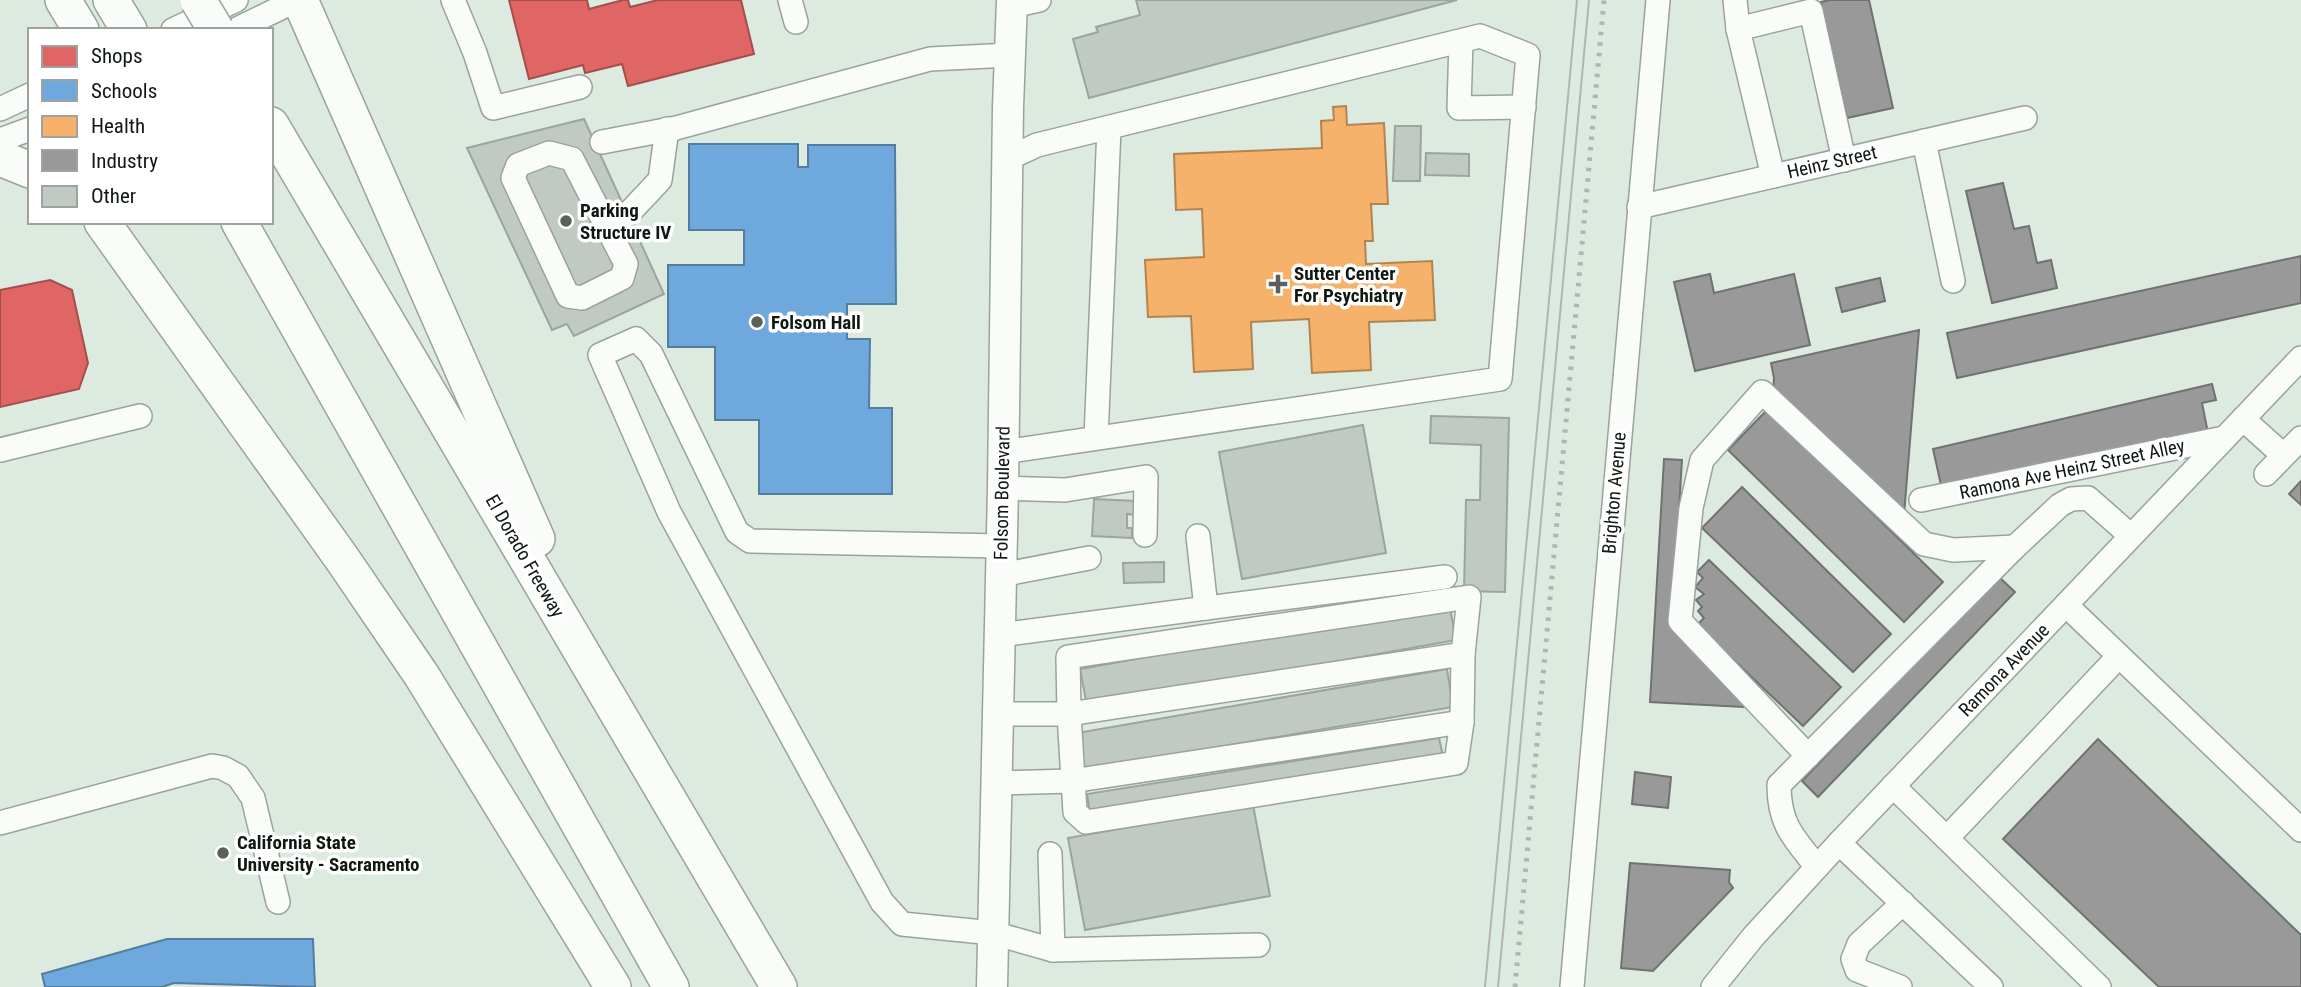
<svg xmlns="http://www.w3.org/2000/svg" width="2301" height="987" viewBox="0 0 2301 987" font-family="'Roboto Condensed',sans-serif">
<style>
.shops{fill:#e06666;stroke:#a24f4d;stroke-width:2}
.schools{fill:#6fa8dc;stroke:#527d9f;stroke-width:2}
.health{fill:#f6b26b;stroke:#b18450;stroke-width:2}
.industry{fill:#999;stroke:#707270;stroke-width:2}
.building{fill:#c0cac2;stroke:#9aa59d;stroke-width:2}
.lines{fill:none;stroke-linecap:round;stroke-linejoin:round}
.minor-casing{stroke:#99a39c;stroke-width:26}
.major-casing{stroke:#99a39c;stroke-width:33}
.highway-casing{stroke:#99a39c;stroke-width:38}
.minor{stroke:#fafcfa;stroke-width:23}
.major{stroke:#fafcfa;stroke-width:30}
.highway{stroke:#fafcfa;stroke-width:35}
.tram{stroke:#b1b4b2;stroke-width:2}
.rail{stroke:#b1b4b2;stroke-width:5;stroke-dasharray:3.5 7;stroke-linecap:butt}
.highway-bridge-casing{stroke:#99a39c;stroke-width:38;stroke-linecap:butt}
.highway-bridge{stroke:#fafcfa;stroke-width:35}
.poi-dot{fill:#58625a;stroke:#fff;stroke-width:2.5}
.labels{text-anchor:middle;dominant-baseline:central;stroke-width:7;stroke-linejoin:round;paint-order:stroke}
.street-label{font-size:19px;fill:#101812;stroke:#fff}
.poi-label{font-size:19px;font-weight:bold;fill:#101812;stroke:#fff;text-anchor:start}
</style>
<rect width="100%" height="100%" fill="#ddeae0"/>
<g class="shops">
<path d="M509,0H587L589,9L623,0H628L630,7L658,0H741L754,54L628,86L622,64L585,73L583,65L529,79Z"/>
<path d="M50,280L72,290L88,363L79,389L0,407V290Z"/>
</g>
<g class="schools">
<path d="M689,144H798V167H808V145H895L896,304H847V339H870L869,408H892V494H759V420H715V347H668V265H744V230H689Z"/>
<path d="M167,939H313L315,987L174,983L162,987H45L42,974Z"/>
</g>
<path class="health" d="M1346,106L1347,125L1384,123L1388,204H1371L1373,241H1365L1366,264L1432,261L1435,320L1369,322L1371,370L1312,373L1309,319L1251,322L1253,369L1194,372L1191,316L1148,317L1145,260L1204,257L1202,209L1176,210L1174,154L1322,148L1321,121L1334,120L1333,107Z"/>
<g class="industry">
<path d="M1829,0H1869L1893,108L1847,118L1821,2Z"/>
<path d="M2003,183L2014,229L2029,226L2037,263L2051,260L2057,288L1992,303L1966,191Z"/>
<path d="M2301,256V303L1957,378L1947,333Z"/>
<path d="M1710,274L1714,293L1794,274L1810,345L1695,371L1674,282Z"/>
<path d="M1880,278L1885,301L1842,312L1836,288Z"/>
<path d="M1919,330L1904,515L1773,391L1774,378L1771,363Z"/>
<path d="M2212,384L2216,400L2202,403L2208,433L1943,494L1933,449Z"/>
<path d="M1767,410L1943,582L1904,622L1728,450Z"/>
<path d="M1664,459L1682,460L1672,625L1744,701L1743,707L1650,702Z"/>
<path d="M2301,481V505L2289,494Z"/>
<path d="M1742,487L1891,634L1853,672L1702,528Z"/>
<path d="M1709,560L1841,687L1803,726L1697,625L1704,618L1698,611L1702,607L1696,600L1704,594L1695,587L1703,578L1697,572Z"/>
<path d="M1998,576L2015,592L1818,797L1802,781Z"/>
<path d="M2098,739L2301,935V987H2159L2003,839Z"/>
<path d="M1635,772L1671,777L1668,808L1632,804Z"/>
<path d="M1630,863L1730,870L1729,882L1733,888L1653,971L1621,968Z"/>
</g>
<g class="building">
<path d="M1136,0H1457L1089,98L1073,39L1098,32L1096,27L1140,15Z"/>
<path d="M584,119L664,294L574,336L567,324L552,330L467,148Z"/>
<path d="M1395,126H1421L1420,181H1393Z"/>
<path d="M1426,153L1469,154V176L1425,175Z"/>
<path d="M1431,416L1509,418L1505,592L1464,591L1466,500H1480L1481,445L1430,443Z"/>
<path d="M1363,425L1386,553L1242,579L1219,452Z"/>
<path d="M1094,499L1136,501L1135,515L1127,514V528H1132V538L1092,536Z"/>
<path d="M1164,562V582L1124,583L1123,563Z"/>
<path d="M1449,603L1456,640L1087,706L1080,669Z"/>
<path d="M1447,669L1453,707L1083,770L1077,733Z"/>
<path d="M1439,738L1443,756L1090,813L1087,794Z"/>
<path d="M1253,805L1270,896L1085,930L1068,838Z"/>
</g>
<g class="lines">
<g class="minor-casing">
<g id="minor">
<path d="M453,0L475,53L493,108L580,87"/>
<path d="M790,0L796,22"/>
<path d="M1735,0L1738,29"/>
<path d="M1012,6L1039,0"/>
<path d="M173,30L236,0"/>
<path d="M235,30L297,0"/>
<path d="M1461,41L1459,108L1524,107"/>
<path d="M0,109L30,95"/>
<path d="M0,140L30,129"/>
<path d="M1924,141L1953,281"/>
<path d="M602,142L676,128L930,59L1010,55"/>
<path d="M549,153L572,159L626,264L622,278L582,298L568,296L513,178L518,165Z"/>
<path d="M1773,176L1738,29L1811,11L1844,160"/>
<path d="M1639,207L2025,118"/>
<path d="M607,225L627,215L660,180L667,129"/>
<path d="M2243,419L2283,455"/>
<path d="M1096,438L1109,128"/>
<path d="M0,450L140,416"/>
<path d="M1003,452L1500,379L1528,55L1480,36L1037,145L1007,159"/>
<path d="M2266,474L2301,438"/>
<path d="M1003,488L1065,490L1146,477L1145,535"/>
<path d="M1921,500L2224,438"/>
<path d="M1198,536L1206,608"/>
<path d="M1001,546L750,541L737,532L651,354L636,339L600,355L669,512L882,902L902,924L993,933L1053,950L1050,854"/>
<path d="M1001,575L1089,558"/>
<path d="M2066,605L2301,830"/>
<path d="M999,635L1445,577"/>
<path d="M1462,722L1456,763L1086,822L1075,812L1069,714L1068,657L1469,597L1463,654"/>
<path d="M1808,756L1680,621L1691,508L1702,460L1762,392L1924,544L1953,550L2015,547"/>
<path d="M996,783L1072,781L1462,722L1463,654L1069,714H998"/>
<path d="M1893,786L2099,987"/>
<path d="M0,823L212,766L223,768L238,776L253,798L278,902"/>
<path d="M1947,838L2119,656"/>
<path d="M1839,843L1991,987"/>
<path d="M1817,867C1794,838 1779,825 1779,785L2015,547L2060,505L2071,499L2088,498L2131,536"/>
<path d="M1053,950L1258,945"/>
<path d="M1572,987L1658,0"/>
<path d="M1713,987L1753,937L1839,843L2301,358"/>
<path d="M1900,987L1857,970L1853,959L1859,944L1903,903"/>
</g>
</g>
<g class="major-casing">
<path id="major" d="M992,987L1003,488L1008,107L1012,0"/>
</g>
<g class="highway-casing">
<g id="highway">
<path d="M63,0L81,30"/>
<path d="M111,0L129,30"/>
<path d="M300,0L537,539"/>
<path d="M271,125L779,987"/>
<path d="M0,158L30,170"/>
<path d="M102,222L343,560L422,676L613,987"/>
<path d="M239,222L671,987"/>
</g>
</g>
<use href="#minor" class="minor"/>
<use href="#major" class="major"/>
<use href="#highway" class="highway"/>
<g class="tram">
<path d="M1485,987L1577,0"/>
<path d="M1498,987L1589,0"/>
</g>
<path class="rail" d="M1515,987L1604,0"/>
<g class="highway-bridge-casing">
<path id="highway-bridge" d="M198,0L216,30"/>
</g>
<use href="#highway-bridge" class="highway-bridge"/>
</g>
<g class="poi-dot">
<circle cx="566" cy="221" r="7"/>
<path d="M1274.5 273.5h7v7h7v7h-7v7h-7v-7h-7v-7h7z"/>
<circle cx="757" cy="322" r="7"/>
<circle cx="223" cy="853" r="7"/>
</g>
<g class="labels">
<g class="street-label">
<text transform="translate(1832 162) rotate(-13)">Heinz Street</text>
<text transform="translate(2072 469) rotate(-12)">Ramona Ave Heinz Street Alley</text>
<text transform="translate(1002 493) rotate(-89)">Folsom Boulevard</text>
<text transform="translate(1614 493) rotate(-85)">Brighton Avenue</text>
<text transform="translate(525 556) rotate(60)">El Dorado Freeway</text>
<text transform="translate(2004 670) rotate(-46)">Ramona Avenue</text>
</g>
<g class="poi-label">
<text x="580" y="210">Parking<tspan x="580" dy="22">Structure IV</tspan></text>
<text x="1294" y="273">Sutter Center<tspan x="1294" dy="22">For Psychiatry</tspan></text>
<text x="771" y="322">Folsom Hall</text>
<text x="237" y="842">California State<tspan x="237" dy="22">University - Sacramento</tspan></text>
</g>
</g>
<rect x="28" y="28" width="245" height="196" fill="#ffffff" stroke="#9fa3a0" stroke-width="2"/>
<rect x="42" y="46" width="35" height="21" fill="#e06666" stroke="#9fa3a0" stroke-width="2"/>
<text x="91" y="63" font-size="21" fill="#101812">Shops</text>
<rect x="42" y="80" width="35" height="21" fill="#6fa8dc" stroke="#9fa3a0" stroke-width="2"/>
<text x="91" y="98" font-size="21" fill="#101812">Schools</text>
<rect x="42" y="116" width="35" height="21" fill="#f6b26b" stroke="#9fa3a0" stroke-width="2"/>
<text x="91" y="133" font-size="21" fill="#101812">Health</text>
<rect x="42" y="150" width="35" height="21" fill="#999999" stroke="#9fa3a0" stroke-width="2"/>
<text x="91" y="168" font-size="21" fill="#101812">Industry</text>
<rect x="42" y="186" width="35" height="21" fill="#c0cac2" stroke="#9fa3a0" stroke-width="2"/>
<text x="91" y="203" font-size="21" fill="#101812">Other</text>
</svg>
